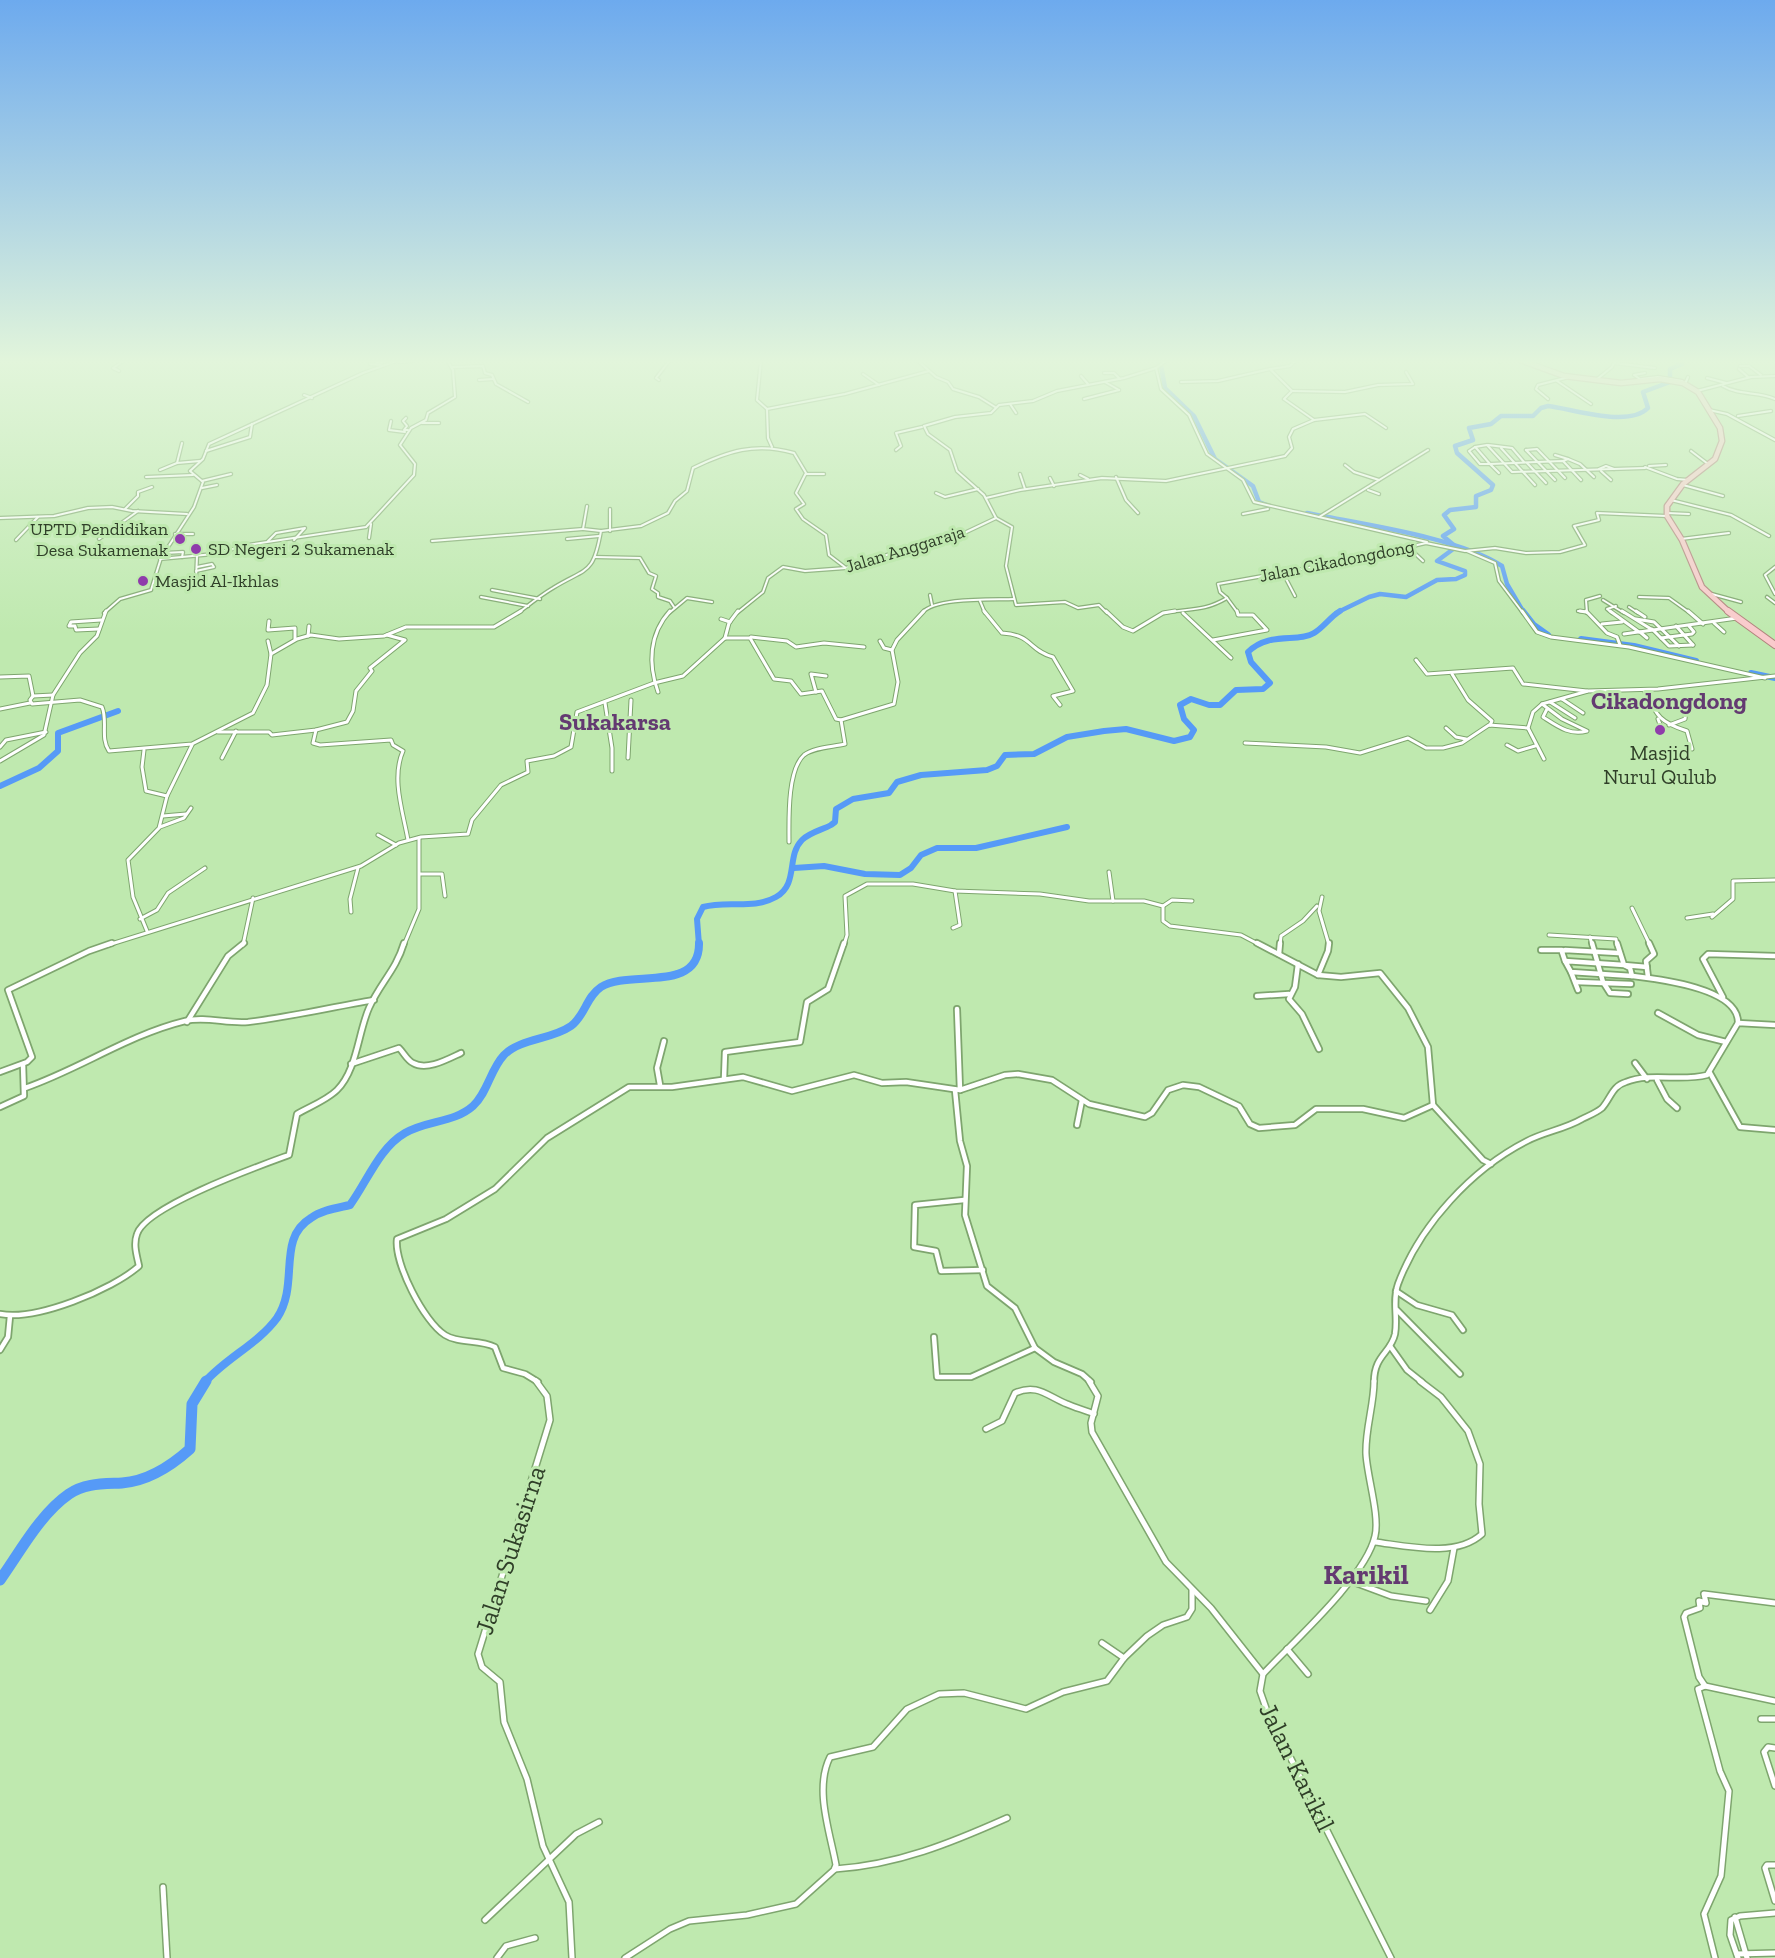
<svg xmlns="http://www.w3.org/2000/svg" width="1775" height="1958" viewBox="0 0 1775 1958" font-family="'Zilla Slab',serif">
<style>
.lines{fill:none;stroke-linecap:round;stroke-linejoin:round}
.river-far3{stroke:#569af7;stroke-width:4.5}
.river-far2{stroke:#569af7;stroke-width:6}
.river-far1{stroke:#569af7;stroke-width:8}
.river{stroke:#569af7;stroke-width:11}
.street-far3-casing{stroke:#7ea56e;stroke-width:4.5}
.street-far2-casing{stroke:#7ea56e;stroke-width:5}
.street-far1-casing{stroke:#7ea56e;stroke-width:8}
.street-casing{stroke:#7ea56e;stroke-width:8}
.primary-far1-casing{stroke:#b1827c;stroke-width:7}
.primary-casing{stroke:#b1827c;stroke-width:8}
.street-far3{stroke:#fff;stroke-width:2}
.street-far2{stroke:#fff;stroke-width:3}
.street-far1{stroke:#fff;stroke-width:4.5}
.street{stroke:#fff;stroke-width:5}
.primary-far1{stroke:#facacc;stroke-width:4.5}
.primary{stroke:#facacc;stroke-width:6}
.poi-dot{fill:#8f3cab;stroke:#bfe9af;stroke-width:2}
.labels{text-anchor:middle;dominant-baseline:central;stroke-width:6;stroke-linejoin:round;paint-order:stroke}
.far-poi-label{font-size:18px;fill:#2f3f28;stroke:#bfe9af;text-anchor:start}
.far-street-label{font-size:18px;fill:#2f3f28;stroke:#bfe9af}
.poi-label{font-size:21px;fill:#2f3f28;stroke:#bfe9af}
.quarter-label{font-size:24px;font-weight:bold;fill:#633a71;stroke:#bfe9af}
.near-street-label{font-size:26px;fill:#2f3f28;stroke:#bfe9af}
.near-quarter-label{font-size:28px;font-weight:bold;fill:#633a71;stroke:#bfe9af}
</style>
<rect width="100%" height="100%" fill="#bfe9af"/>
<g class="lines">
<g class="river-far3">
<path d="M1160,360L1165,388L1194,416L1215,459L1253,486L1259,502L1269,506"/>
<path d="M1307,513C1360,524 1458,537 1502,566L1507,584L1524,613"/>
<path d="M1336,613L1369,597L1380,594L1406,597L1437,580L1456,579L1465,575V571L1437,561L1456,547L1443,536L1454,529L1444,515L1450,510L1476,507V496L1491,490L1493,485L1457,453L1455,446L1473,440L1469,428L1491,424L1501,416H1533L1541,408L1548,406C1574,409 1628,428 1648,408L1643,392L1670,382V369L1682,364L1674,360"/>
</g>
<g class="river-far2">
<path d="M1523,611L1534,625L1548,635"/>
<path d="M1581,639L1634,646L1696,661"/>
<path d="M1751,673L1775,678"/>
<path d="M0,786L39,768L58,751V733L118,711"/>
<path d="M794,868L824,866L865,874L900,875L911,868L921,855L937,848H976L1067,827"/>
<path d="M699,945L697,919L703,907C727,900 753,910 776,897C799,884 786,856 802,840C810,832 822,830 831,825L835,822L836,809L853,799L889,793L897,782L921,775L987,770L997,766L1005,755L1034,754L1067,737L1104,731L1126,729L1174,741L1190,737L1194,730L1184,719L1180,705L1191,699L1209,705H1220L1236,690L1263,689L1270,683L1251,662L1248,652C1269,631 1298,643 1314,633C1324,627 1330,617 1340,611"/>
</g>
<path class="river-far1" d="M205,1382C226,1358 258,1344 277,1318C300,1284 276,1239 311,1218C322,1210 337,1208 350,1205C367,1182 379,1148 405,1133C427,1120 454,1123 473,1106C488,1092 490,1070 504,1055C521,1038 551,1040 571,1026C585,1016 586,997 601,987C629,969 700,994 699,943"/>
<path class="river" d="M0,1580C20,1552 40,1514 69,1494C85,1483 103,1484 122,1483C149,1481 171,1466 190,1449L192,1404L206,1381"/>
<g class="street-far3-casing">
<g id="street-far3">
<path d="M761,360L757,400L767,409L768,438L772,447"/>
<path d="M917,360L936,377L948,382L953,389L979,397L995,407"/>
<path d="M1498,360L1500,362"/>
<path d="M399,362L412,361"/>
<path d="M1614,363L1655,368"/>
<path d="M381,365L370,364L385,362"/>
<path d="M1740,366H1749L1761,375"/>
<path d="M453,367L483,366L485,373L492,375L496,384L528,402"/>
<path d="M1156,368L1161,389L1189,415L1207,454L1243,480L1254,502L1427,542"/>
<path d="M1739,369L1748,377"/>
<path d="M119,371L113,368L125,360"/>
<path d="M1104,373H1114L1120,379"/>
<path d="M863,374L879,385"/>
<path d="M1081,376L1088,384"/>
<path d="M1707,378L1726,383"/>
<path d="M1642,379L1658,377L1682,381"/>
<path d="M479,380L493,379"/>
<path d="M659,380L656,378L670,360"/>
<path d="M1596,380L1612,367L1615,360"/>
<path d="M1557,381L1591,404"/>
<path d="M1643,381L1634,375L1645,373"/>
<path d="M1105,382L1119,390"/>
<path d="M1181,382L1218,381L1270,369"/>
<path d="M1685,384L1688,377"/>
<path d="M1723,386C1740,396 1758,391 1775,399"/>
<path d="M1292,391L1345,392L1378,385L1413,384L1406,372"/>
<path d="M1697,391L1751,377L1775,376"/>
<path d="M304,395L312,398"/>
<path d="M1084,399L1119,390"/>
<path d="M1548,399L1536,389L1538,385L1569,377"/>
<path d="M1010,404L1016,413"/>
<path d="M767,409L845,394L929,371"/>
<path d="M1709,410L1727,414L1775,440"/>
<path d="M1738,416L1771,411"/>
<path d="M406,418L403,421L407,426L404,430H408"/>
<path d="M1314,420L1365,414L1386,428"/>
<path d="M391,421L389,430L405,432"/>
<path d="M422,423H439"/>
<path d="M182,443L177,463L200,461"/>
<path d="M1488,445L1512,448L1524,462"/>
<path d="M1475,447L1487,445L1512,472L1645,468"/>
<path d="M1475,447L1477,449L1490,464H1480L1469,451Z"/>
<path d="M1501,448L1535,485"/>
<path d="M896,450L901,446L896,433L922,427"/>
<path d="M1526,450L1537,449L1565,478"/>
<path d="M1526,450L1555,480"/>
<path d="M206,451L250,437L252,424"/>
<path d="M1691,451L1708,464"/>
<path d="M1555,455L1568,459L1563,461"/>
<path d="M1568,459L1580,464L1594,477"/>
<path d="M1527,463L1546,483"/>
<path d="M1490,464L1499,473"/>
<path d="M1490,464L1563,461L1581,480"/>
<path d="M1345,465L1354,472L1379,480"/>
<path d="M1649,466L1666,465"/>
<path d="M1645,467L1677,479L1688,480"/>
<path d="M1599,469L1606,466L1614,469"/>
<path d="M160,470L177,463"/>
<path d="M1601,471L1611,480"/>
<path d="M806,474H824"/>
<path d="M1020,474L1025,489"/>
<path d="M1080,475L1088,479"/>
<path d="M146,477L193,475"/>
<path d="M1116,477L1126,500L1138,513"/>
<path d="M1050,478L1054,486"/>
<path d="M202,481L231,474"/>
<path d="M1683,485L1723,496"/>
<path d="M202,488L217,485"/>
<path d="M1368,490L1379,494"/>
<path d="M936,493L945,497L978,489"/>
<path d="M986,498L1020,490L1102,478L1166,481L1285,456L1292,448L1289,437L1293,429L1314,420L1284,399L1292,391L1270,369L1290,366L1296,360"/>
<path d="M1671,500L1731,515L1769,536"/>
<path d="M587,506L583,529L601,531"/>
<path d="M125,509L138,496V492L152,487"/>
<path d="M610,509V531"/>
<path d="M1667,513L1689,514"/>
<path d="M1243,514L1268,509"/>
<path d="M1319,517L1428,450"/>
<path d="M0,518L54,516L88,508L112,507L132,511L187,514"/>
<path d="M996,518L1012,527L1006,566L1016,605L1065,602L1078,608L1099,605L1107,613"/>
<path d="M175,534H193"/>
<path d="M369,538L371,524"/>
<path d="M99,539L138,511"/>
<path d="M567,539L599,536"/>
<path d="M1681,539L1729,533"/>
<path d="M16,540L38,517"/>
<path d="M268,541L276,533L305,528L294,540"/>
<path d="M432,541L583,529"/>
<path d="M1407,546L1423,561"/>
<path d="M1467,551L1495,563L1499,581L1523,613"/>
<path d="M164,553L183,552L182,557"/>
<path d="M595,557L640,558L649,573L656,576L652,589L658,593V597L670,601L674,607"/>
<path d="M160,559L214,554L248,545L366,527L414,475L415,464L400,445L411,428L426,420L428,413L455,397L453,370L447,360"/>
<path d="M1775,567L1765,575L1775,594"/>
<path d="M196,571L214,567L212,564L197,567"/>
<path d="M1283,573L1295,596"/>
<path d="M196,579L197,556"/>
<path d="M492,590L540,599"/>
<path d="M1708,593L1741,602"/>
<path d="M930,595L932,605"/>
<path d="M481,597L528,606"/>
<path d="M1639,597L1669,598L1690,613"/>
<path d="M1767,597L1775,603"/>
<path d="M1227,598L1238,613"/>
<path d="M1603,600L1624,613"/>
<path d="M980,601L985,613"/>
<path d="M1629,607L1638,613"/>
<path d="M1578,611L1586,612"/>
<path d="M104,613L120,599L151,590L161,558L194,507L203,482L190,471L203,459L209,444L363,373L399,360"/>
<path d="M518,613C530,604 541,595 553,588C587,567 593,576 601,531L641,526L668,513L675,501L687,491L693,468C728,451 755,442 794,453L806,473L796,493L804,504L796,509L803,519L826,535L829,555L846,568"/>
<path d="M669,613L687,598L712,602"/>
<path d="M737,613L763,592L768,578L783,567L805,571L846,568L931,541L960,535L996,518L984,495L957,471L950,450L928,434L924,426L955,417L991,413L999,405L1033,401L1057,391L1124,378L1156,368L1167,360"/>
<path d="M922,613C935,597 993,600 1014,599"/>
<path d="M1164,613C1190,608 1203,612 1227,598L1220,592L1218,584L1347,561L1426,543L1465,551L1495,548L1526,553L1560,552L1585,545L1574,526L1599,520L1597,513L1667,516"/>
<path d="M1587,613L1586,600L1600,596"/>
<path d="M1612,613L1607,609L1616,606"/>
</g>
</g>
<g class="street-far2-casing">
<g id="street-far2">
<path d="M984,611L1002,633C1033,635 1028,650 1053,657L1073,691L1053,696L1060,705"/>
<path d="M1106,611L1123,627L1133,631L1163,613L1175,611"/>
<path d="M1522,611L1537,632L1551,637L1629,647L1765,678"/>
<path d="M1580,611L1586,612"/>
<path d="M1586,611L1607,633L1617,637L1620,645"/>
<path d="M1610,611L1639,632L1737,618"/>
<path d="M1622,611L1651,629"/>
<path d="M1636,611L1645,617"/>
<path d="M1688,611L1703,624"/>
<path d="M1183,613L1231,658"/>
<path d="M721,619L730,622"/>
<path d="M1636,619L1654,622L1679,646"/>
<path d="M269,621L268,630L295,628V639"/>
<path d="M1714,623L1724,632"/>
<path d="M1602,624L1622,622"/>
<path d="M1676,626L1693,645"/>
<path d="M99,629L76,630L75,626H69L71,622L101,620"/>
<path d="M1652,629L1669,646L1693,645"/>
<path d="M1640,632L1647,638"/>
<path d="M1624,634L1638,632"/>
<path d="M308,636L309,626"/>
<path d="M751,637L787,641L796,647L824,643L864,647"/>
<path d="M725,638L729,623L738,611"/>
<path d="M1661,638L1692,634L1694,632L1689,626"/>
<path d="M1213,640L1267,630L1253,615H1238L1237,611"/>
<path d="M268,641L271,654"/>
<path d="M880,641L884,648L892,650"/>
<path d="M1416,660L1427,674L1513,668L1523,684L1587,691"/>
<path d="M1452,674L1468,700L1492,721L1490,725"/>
<path d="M0,677L29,676L33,696L53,695"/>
<path d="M1644,690C1657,716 1659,722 1687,731L1692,749"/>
<path d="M658,692C648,664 649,634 670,611"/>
<path d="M816,692L811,674L826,676"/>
<path d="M33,696L30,700L32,704L80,700L102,707C108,721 100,738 109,751L192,744L253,713L267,685L271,654L297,639L311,635L339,639L384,636L406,627H494L521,611"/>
<path d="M1562,699L1583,713"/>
<path d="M1550,702L1575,718"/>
<path d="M605,703L612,748V771"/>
<path d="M1542,704L1562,719L1587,731C1570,736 1557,726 1543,717L1547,709"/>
<path d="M0,709L30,703"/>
<path d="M1658,719L1661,727"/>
<path d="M841,720L894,704L898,682L892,650L897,640L924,611"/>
<path d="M1669,725L1685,719L1686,710L1700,699"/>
<path d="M1446,728L1456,737L1466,739"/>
<path d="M316,730L313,743L320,745L391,740L393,745L403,751C391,778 403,812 408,840"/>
<path d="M218,732H269L272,735L316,730L347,722L353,711L356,691L372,671L370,668L405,640L387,635"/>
<path d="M1245,743L1326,747L1360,753L1408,738L1426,748H1443L1462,743L1489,725L1528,728"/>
<path d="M1507,745L1518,751L1535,746"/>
<path d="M0,747L6,740L46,732"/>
<path d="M144,750L142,767L146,791L167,796L159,828L128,860L133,897L147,931"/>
<path d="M222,758L236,731"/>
<path d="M628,758L631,700"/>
<path d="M1544,759L1528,728L1533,712L1542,704L1588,691L1658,689L1775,676"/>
<path d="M0,761L44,735L53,695L80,653L97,636L106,611"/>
<path d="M167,796L192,745"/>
<path d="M163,816L186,814"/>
<path d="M160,827L184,818L191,808"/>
<path d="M378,835L396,845"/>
<path d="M1109,872L1113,901"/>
<path d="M420,874H442L445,896"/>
<path d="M1322,897L1319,911L1329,945"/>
<path d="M1163,906L1172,900L1192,901"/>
<path d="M1632,908L1650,945"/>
<path d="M351,912L350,899L358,868"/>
<path d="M1712,917L1733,899V881L1775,880"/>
<path d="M1687,918L1713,914"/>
<path d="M140,919L157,910L168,893L205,868"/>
<path d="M953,928L960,925L955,891"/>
<path d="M1549,935L1616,939L1617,945"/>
<path d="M1590,937L1592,945"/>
<path d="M108,945L361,866L399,843L421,837L468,834L472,820L501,785L528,772L527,761L554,756L571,747L577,712L654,683L683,676L725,638H750L774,679L791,681L801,694L822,691L836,719L841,720L845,744C833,747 814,747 804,755C787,770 789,821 789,842"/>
<path d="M243,945L253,898"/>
<path d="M404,945L419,909V838"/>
<path d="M844,945L847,935L845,896L867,884H913L955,891L1040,894L1089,901H1144L1163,906V921L1170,926L1241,935L1260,945"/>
<path d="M1280,945L1281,936L1303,921L1317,906"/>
</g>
</g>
<g class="street-far1-casing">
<g id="street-far1">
<path d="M1257,943L1318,975L1341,977L1380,973L1408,1008L1428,1047L1433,1105L1483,1160L1491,1164"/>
<path d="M1592,943L1603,982L1610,993L1628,994"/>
<path d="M1617,943L1624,965L1647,967"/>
<path d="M1541,950H1562"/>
<path d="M1279,954L1280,943"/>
<path d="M1565,961L1562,952L1565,950L1618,953"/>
<path d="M1565,961L1624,965L1630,968L1632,976L1571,972Z"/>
<path d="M1298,964L1295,987L1289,999L1302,1014L1319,1049"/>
<path d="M1571,972L1578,990"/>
<path d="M1318,975L1328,951L1329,943"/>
<path d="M1632,976C1658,979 1739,988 1738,1023"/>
<path d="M1648,977L1646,961L1654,954L1649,943"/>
<path d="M1576,982L1631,984"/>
<path d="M1257,996L1289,994"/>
<path d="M1723,997L1703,959L1708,954L1775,956"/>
<path d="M957,1009L960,1090"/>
<path d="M1658,1013L1698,1035L1726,1042"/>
<path d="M187,1022L228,956L244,943"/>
<path d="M1635,1063L1647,1079"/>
<path d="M351,1064L399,1048C404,1053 407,1060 413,1063C427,1071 448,1059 461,1053"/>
<path d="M0,1072L27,1062L32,1057L8,990L89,951L112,943"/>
<path d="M1710,1073L1740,1127L1775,1130"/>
<path d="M724,1079L725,1052L800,1042L807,1002L828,989L844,943"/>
<path d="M1657,1080L1667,1099L1677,1108"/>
<path d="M660,1085L657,1068L664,1041"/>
<path d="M25,1088C80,1069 128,1035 185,1021C206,1016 227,1024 248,1022C290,1017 332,1007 374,1000"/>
<path d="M955,1090L960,1141L967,1166L965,1215L987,1286L1015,1308L1035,1348L1054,1362L1082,1374L1091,1382"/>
<path d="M0,1107L24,1096L23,1064"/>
<path d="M1077,1125L1082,1100"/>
<path d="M964,1200L915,1205L914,1247L936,1251L941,1271L983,1270"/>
<path d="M1396,1291L1417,1305L1452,1315L1463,1330"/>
<path d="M1397,1310L1460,1374"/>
<path d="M0,1314C36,1321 112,1290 139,1266C137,1256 133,1245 137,1234C146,1206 259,1166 289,1155L297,1114C309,1107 327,1100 337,1090C357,1070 358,1033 369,1008C380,983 396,970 404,943"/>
<path d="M934,1337L937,1377H971L1035,1348"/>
<path d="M1390,1346L1407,1370L1422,1382"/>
<path d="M0,1350L8,1337L10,1316"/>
<path d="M538,1382L525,1374L503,1368L495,1347C479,1339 459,1344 445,1335C424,1322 394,1263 397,1239L446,1219L495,1189L547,1138L629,1087H672L743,1077L792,1091L854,1075L882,1083L906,1082L960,1090L1005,1075L1018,1074L1052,1080L1089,1104L1145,1117L1152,1113L1168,1090L1183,1085L1199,1087L1239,1106L1250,1124L1259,1128L1295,1125L1316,1109H1363L1404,1118L1433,1105"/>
<path d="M1374,1382C1374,1355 1391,1353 1395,1334C1398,1317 1392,1300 1398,1284C1420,1225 1472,1169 1527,1141C1544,1132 1565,1129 1582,1119C1588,1116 1596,1113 1602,1108C1611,1098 1612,1086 1626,1082C1651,1072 1681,1082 1707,1075L1738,1023L1775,1025"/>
</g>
</g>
<g class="street-casing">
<g id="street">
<path d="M536,1381L547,1396L550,1420L478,1654L482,1667L500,1682L504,1722L527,1779L543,1846L569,1902L572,1958"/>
<path d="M1089,1381L1098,1396L1091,1423L1092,1432L1166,1562L1211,1608L1263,1674"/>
<path d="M1374,1381C1374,1405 1365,1430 1366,1454C1367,1476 1380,1516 1375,1536C1366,1577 1293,1642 1263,1674L1260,1691L1267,1711L1391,1958"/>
<path d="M986,1429L1002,1421L1015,1393C1037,1383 1047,1396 1067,1404C1076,1408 1085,1410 1094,1414"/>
<path d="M1375,1542C1407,1546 1456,1558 1482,1534L1479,1504L1480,1464L1468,1431L1441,1397L1420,1381"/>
<path d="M1348,1580L1391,1596L1426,1601"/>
<path d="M1430,1610L1448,1581L1454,1548"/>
<path d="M1102,1643L1124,1658"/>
<path d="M1287,1649L1308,1674"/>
<path d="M1705,1686L1699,1677L1684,1617L1686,1613L1700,1608L1699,1601L1706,1603L1704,1594L1775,1603"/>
<path d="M1761,1719H1775"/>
<path d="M1775,1748L1768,1747L1764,1752L1775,1786"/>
<path d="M1775,1865H1767L1765,1868L1775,1901"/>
<path d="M835,1869C897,1865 951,1843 1007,1818"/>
<path d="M163,1887L167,1958"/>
<path d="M1735,1917L1747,1958"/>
<path d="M485,1920L576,1834L599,1822"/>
<path d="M1737,1954L1775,1953"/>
<path d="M497,1958L506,1946L535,1938"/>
<path d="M625,1958L670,1929L689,1921L747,1915L796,1904L834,1870L836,1865C830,1832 814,1789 830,1757L873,1747L907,1709L939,1694L964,1693L1026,1709L1063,1692L1107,1681L1124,1658L1147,1636L1163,1625L1187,1617L1192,1609V1590"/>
<path d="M1715,1958L1704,1914L1721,1876L1729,1791L1720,1771L1698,1689L1705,1686L1775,1701"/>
<path d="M1738,1958L1730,1935L1731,1920L1740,1916L1775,1913"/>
</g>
</g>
<g class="primary-far1-casing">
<path id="primary-far1" d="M1520,360L1564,376L1621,383L1660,379L1683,383L1698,392L1720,428L1722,441L1715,459L1683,484L1667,506V516L1682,540L1702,587L1730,613"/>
</g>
<g class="primary-casing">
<path id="primary" d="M1728,611L1775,645"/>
</g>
<use href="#street-far3" class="street-far3"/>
<use href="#street-far2" class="street-far2"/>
<use href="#street-far1" class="street-far1"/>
<use href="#street" class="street"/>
<use href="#primary-far1" class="primary-far1"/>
<use href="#primary" class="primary"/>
</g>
<linearGradient id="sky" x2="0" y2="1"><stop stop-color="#6daaee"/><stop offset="0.57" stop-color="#e2f5db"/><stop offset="1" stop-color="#e2f5db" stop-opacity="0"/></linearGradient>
<rect width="1775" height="634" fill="url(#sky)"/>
<g class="poi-dot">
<circle cx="180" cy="539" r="6"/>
<circle cx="196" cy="549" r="6"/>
<circle cx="143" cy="581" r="6"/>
<circle cx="1660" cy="730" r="6"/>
</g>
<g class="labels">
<g class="far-poi-label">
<text x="168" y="529" text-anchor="end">UPTD Pendidikan<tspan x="168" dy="21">Desa Sukamenak</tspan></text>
<text x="208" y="549">SD Negeri 2 Sukamenak</text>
<text x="155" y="581">Masjid Al-Ikhlas</text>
</g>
<g class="far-street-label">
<text transform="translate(905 549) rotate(-17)">Jalan Anggaraja</text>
<text transform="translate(1337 561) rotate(-11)">Jalan Cikadongdong</text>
</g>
<g class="poi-label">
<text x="1660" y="752">Masjid<tspan x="1660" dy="24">Nurul Qulub</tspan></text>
</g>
<g class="quarter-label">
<text x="1669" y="700">Cikadongdong</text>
<text x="615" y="721">Sukakarsa</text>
</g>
<g class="near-street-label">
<text transform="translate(510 1550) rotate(-72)">Jalan Sukasirna</text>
<text transform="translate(1297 1767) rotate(64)">Jalan Karikil</text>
</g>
<g class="near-quarter-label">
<text x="1366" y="1574">Karikil</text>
</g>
</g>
</svg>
